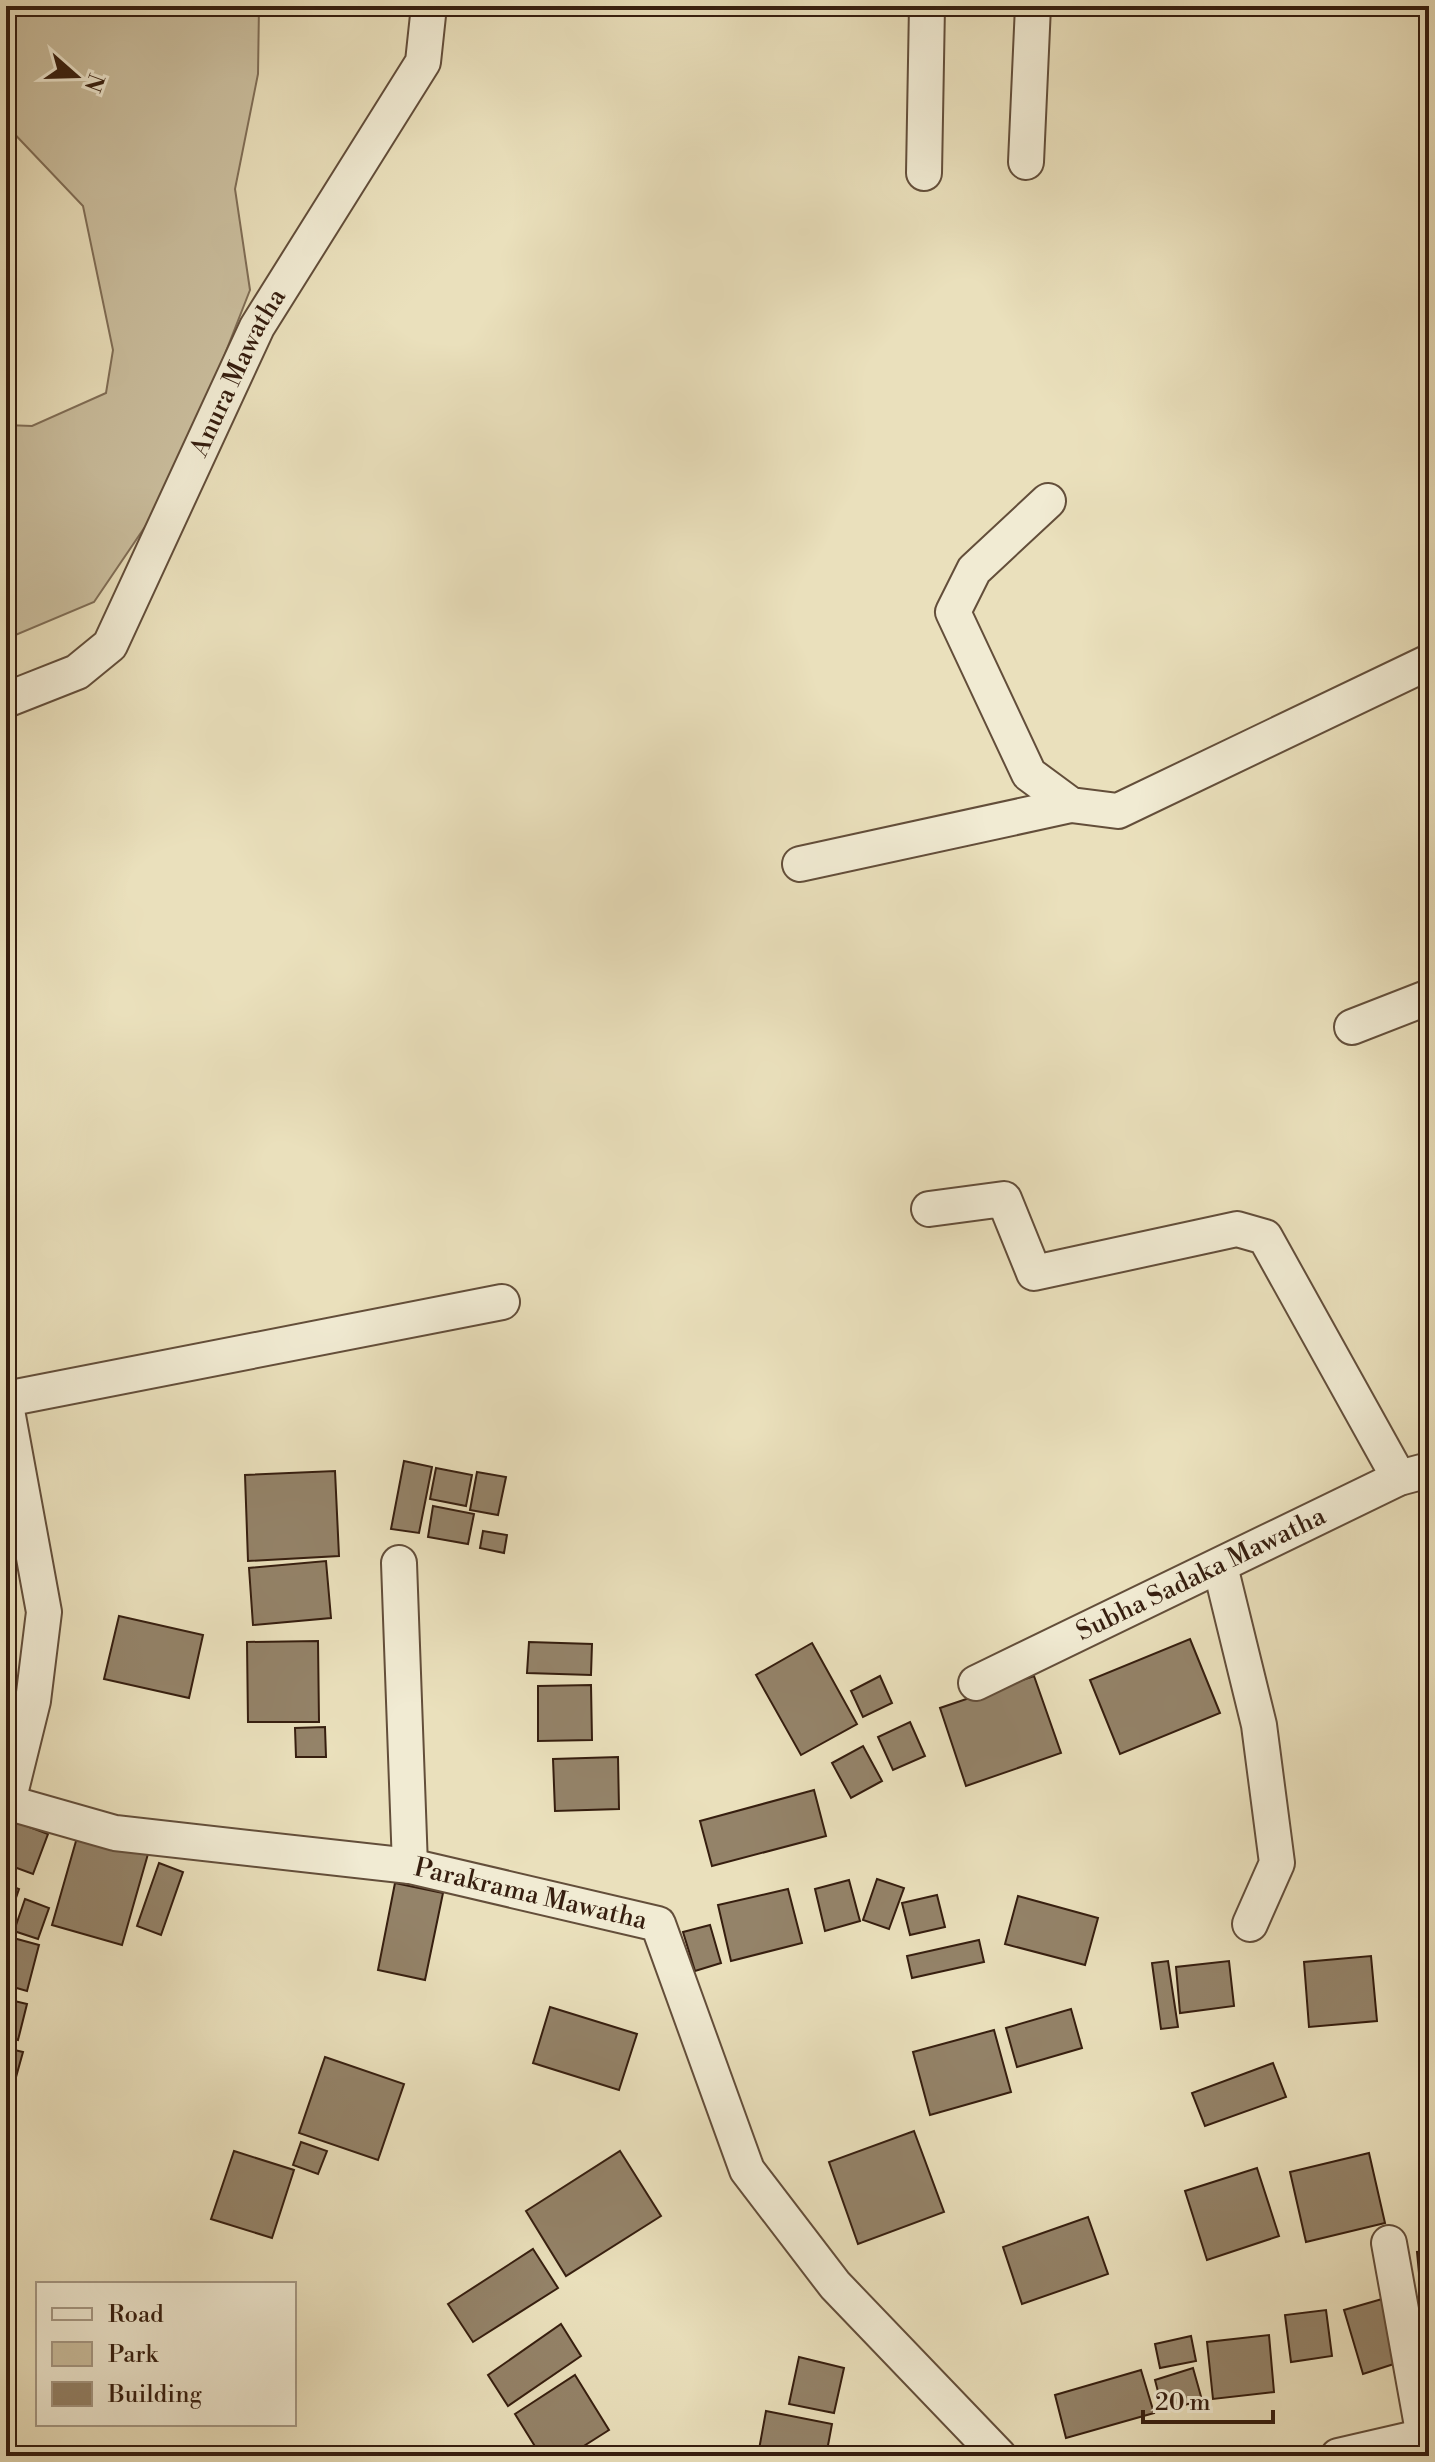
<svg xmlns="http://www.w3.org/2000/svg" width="1435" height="2462" viewBox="0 0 1435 2462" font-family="'Libre Bodoni',serif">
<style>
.green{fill:#cbbf9f;stroke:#806e57;stroke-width:2}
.building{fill:#948369;stroke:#361e0f;stroke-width:2}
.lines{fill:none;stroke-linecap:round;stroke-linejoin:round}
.street-casing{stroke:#634e3a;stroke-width:38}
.street{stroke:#f1ebd3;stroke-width:34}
.labels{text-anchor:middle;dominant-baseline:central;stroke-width:8;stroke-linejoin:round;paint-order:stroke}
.street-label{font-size:26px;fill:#361e0f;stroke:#f1ebd3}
</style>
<rect width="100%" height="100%" fill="#eae0bc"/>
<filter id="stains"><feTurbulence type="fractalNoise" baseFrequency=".0025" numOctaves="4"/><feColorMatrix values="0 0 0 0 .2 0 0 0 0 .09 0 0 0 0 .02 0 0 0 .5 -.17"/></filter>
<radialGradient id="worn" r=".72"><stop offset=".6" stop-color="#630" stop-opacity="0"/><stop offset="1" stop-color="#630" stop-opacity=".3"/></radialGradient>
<path class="green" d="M6,6H259L258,74L235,189L250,290L174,484L94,602L6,639V425L32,426L106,393L113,350L83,206L6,125Z"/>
<g class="building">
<path d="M404,1461L432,1467L419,1533L391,1529Z"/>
<path d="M436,1468L472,1475L466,1506L430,1499Z"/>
<path d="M335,1471L339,1556L248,1561L245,1475Z"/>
<path d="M477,1472L506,1477L498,1515L470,1510Z"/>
<path d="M433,1506L474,1514L468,1544L428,1537Z"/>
<path d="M483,1531L507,1535L504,1553L480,1548Z"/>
<path d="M326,1561L331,1618L253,1625L249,1568Z"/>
<path d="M119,1616L203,1635L189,1698L104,1679Z"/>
<path d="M1190,1639L1220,1713L1120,1754L1090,1680Z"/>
<path d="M318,1641L319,1722H248L247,1642Z"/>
<path d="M529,1642L592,1644L591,1675L527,1673Z"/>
<path d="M812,1643L857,1724L801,1755L756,1675Z"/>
<path d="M880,1676L892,1703L863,1717L851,1691Z"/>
<path d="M1034,1676L1061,1753L966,1786L940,1708Z"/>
<path d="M591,1685L592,1740L538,1741V1686Z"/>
<path d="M910,1722L925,1756L893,1770L878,1737Z"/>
<path d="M325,1727L326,1757H296L295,1728Z"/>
<path d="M863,1746L882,1781L851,1798L832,1763Z"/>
<path d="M618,1757L619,1809L555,1811L553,1759Z"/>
<path d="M814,1790L826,1836L712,1866L700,1821Z"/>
<path d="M8,1819L48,1834L33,1874L6,1864Z"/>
<path d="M78,1834L148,1854L122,1945L52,1925Z"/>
<path d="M159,1863L183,1872L161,1935L137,1926Z"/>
<path d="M877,1879L904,1888L889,1929L863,1920Z"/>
<path d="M849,1880L860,1921L825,1931L815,1889Z"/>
<path d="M395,1883L443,1893L425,1980L378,1970Z"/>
<path d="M6,1884L19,1889L6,1927Z"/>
<path d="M788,1889L802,1943L731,1961L718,1905Z"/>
<path d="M937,1895L945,1927L910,1935L902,1903Z"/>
<path d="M1018,1896L1098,1918L1085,1965L1005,1944Z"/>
<path d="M25,1899L49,1908L38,1939L14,1931Z"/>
<path d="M710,1925L721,1963L695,1971L683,1932Z"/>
<path d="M6,1936L39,1945L27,1991L6,1985Z"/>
<path d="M979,1940L984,1962L912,1978L907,1956Z"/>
<path d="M1371,1956L1377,2021L1309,2027L1304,1962Z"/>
<path d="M1168,1961L1178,2027L1161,2029L1152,1963Z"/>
<path d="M1229,1961L1234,2006L1180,2013L1176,1967Z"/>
<path d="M6,1999L27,2004L18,2040L6,2037Z"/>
<path d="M550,2007L637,2034L619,2090L533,2063Z"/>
<path d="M1071,2009L1082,2048L1017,2067L1006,2028Z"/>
<path d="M994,2030L1011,2092L930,2115L913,2052Z"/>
<path d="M6,2048L23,2052L6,2113Z"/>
<path d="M325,2057L404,2084L378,2160L299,2133Z"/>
<path d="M1273,2063L1286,2097L1205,2126L1192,2093Z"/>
<path d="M914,2131L944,2212L858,2244L829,2162Z"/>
<path d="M301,2142L327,2151L318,2174L293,2165Z"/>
<path d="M234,2151L294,2170L272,2238L211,2219Z"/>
<path d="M620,2151L661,2216L566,2276L526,2211Z"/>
<path d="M1369,2153L1385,2223L1306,2242L1290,2172Z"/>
<path d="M1257,2168L1279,2236L1207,2260L1185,2191Z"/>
<path d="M1088,2217L1108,2274L1022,2304L1003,2247Z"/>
<path d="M533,2249L558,2288L473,2342L448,2304Z"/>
<path d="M1429,2251V2335L1425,2336L1417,2252Z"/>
<path d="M1382,2299L1400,2362L1363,2374L1344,2310Z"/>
<path d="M1326,2310L1332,2356L1291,2362L1285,2315Z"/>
<path d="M561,2324L581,2356L508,2406L488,2375Z"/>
<path d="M1269,2335L1274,2392L1213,2399L1207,2342Z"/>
<path d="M1191,2336L1196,2361L1160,2368L1155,2344Z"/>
<path d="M799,2357L844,2368L834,2413L789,2404Z"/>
<path d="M1193,2368L1202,2400L1163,2411L1155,2380Z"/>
<path d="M1141,2370L1154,2413L1066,2438L1055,2395Z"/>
<path d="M575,2375L609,2430L568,2456H541L515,2414Z"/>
<path d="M766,2411L832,2424L826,2456L758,2455Z"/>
</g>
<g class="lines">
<g class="street-casing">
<g id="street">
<path d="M1026,162L1033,6"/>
<path d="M924,173L927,6"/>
<path d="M1048,501L974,570L953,612L1029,774L1071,805L1118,811L1429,662"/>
<path id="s1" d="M6,700L77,672L110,645L257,327L423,62L429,6"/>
<path d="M800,864L1071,805"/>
<path d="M1352,1027L1429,997"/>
<path d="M929,1209L1004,1199L1034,1273L1237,1229L1265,1237L1399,1478"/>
<path d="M6,1399L502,1302"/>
<path d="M6,1405L44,1612L33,1701L8,1802"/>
<path d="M399,1563L410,1866"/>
<path d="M1220,1566L1259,1725L1277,1863L1250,1924"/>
<path id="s2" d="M976,1683L1399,1478L1429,1470"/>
<path id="s3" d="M6,1802L115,1833L410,1866L658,1924L747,2170L835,2285L999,2456"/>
<path d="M1389,2243L1424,2437"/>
<path d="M1338,2456L1429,2435"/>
</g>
</g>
<use href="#street" class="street"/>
</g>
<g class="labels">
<g class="street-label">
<text stroke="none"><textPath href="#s1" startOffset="420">Anura Mawatha</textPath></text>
<text stroke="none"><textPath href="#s2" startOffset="250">Subha Sadaka Mawatha</textPath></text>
<text stroke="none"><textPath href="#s3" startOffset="534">Parakrama Mawatha</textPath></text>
</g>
</g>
<rect width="1435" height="2462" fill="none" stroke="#eae0bc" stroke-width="32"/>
<rect x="8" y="8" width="1419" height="2446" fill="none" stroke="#361e0f" stroke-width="4"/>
<rect x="16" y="16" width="1403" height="2430" fill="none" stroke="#361e0f" stroke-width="2"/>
<rect x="36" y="2282" width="260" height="144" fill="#f1ebd3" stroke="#a69985" stroke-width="2"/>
<rect x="52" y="2308" width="40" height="12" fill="#f1ebd3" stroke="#a69985" stroke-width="2"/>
<text x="108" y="2322" font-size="24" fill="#361e0f">Road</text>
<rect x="52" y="2342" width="40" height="24" fill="#cbbf9f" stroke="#a69985" stroke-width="2"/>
<text x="108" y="2362" font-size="24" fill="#361e0f">Park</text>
<rect x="52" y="2382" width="40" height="24" fill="#948369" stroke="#a69985" stroke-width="2"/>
<text x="108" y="2402" font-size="24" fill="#361e0f">Building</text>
<g transform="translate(76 76) rotate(110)" stroke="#f1ebd3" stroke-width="6" paint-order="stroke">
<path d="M0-6L14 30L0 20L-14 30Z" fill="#361e0f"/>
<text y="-12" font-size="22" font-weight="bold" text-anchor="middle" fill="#361e0f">N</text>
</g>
<path d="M1143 2410v12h130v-12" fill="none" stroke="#361e0f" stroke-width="4"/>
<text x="1155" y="2410" font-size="24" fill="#361e0f" stroke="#f1ebd3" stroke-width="6" paint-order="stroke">20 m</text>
<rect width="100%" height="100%" filter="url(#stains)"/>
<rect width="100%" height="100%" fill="url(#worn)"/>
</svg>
